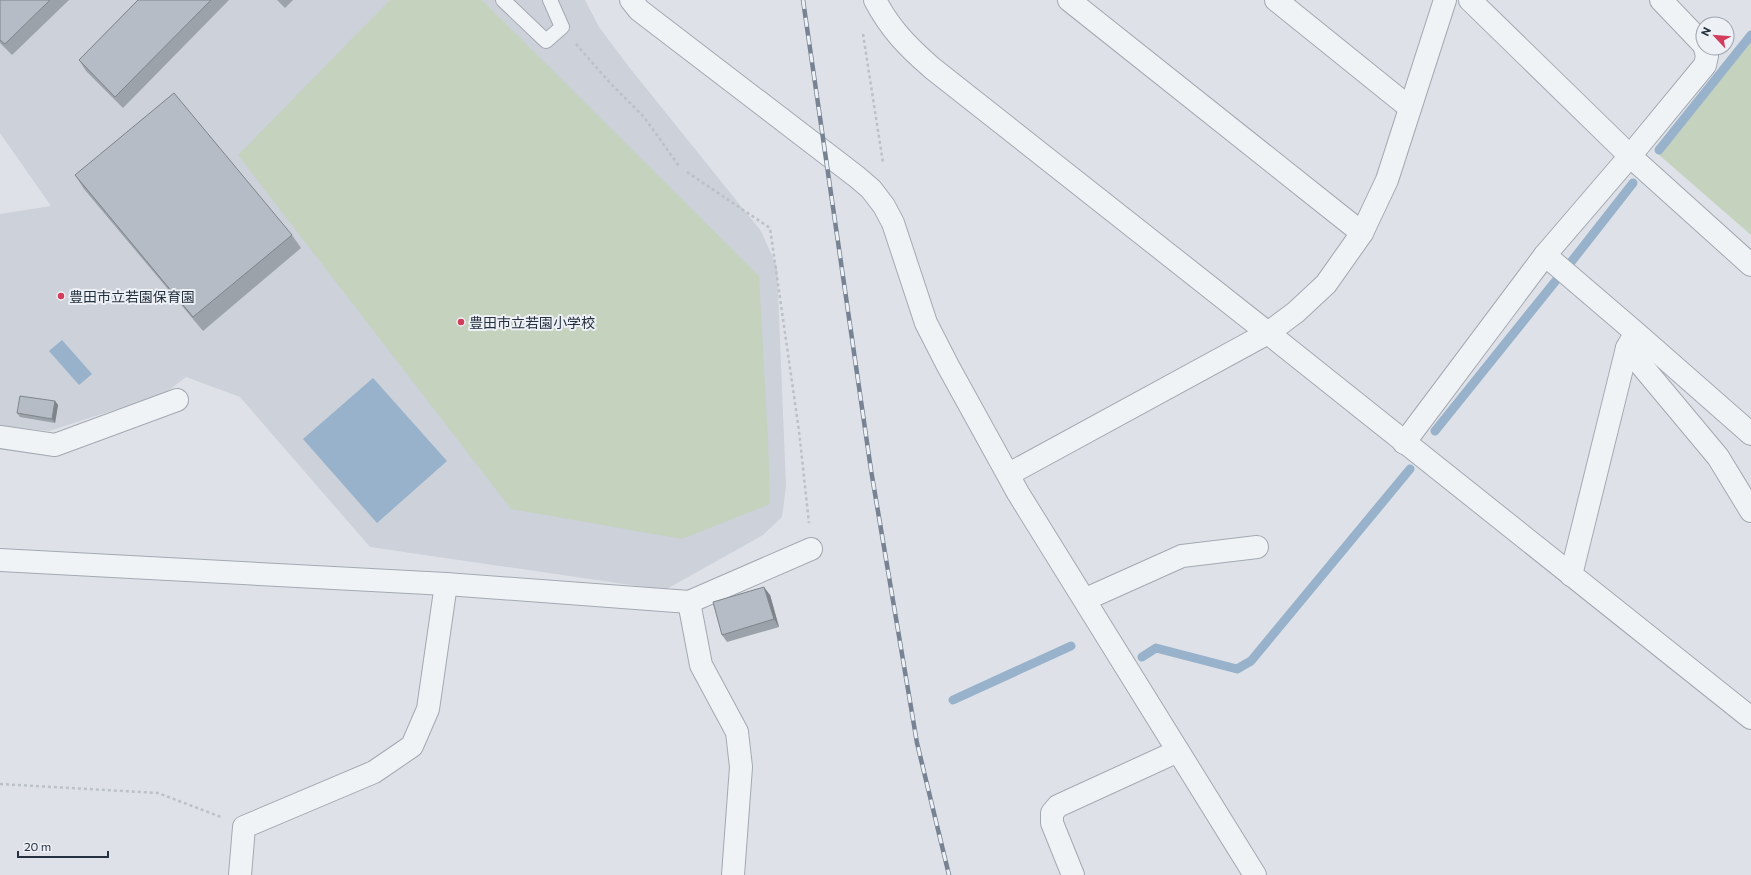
<svg xmlns="http://www.w3.org/2000/svg" width="1751" height="875" viewBox="0 0 1751 875" font-family="Commissioner,'Noto Sans JP',sans-serif">
<style>
.built{fill:#ccd1da}
.green{fill:#c4d2be}
.water{fill:#97b2ca}
.lines{fill:none;stroke-linecap:round;stroke-linejoin:round}
.stream{stroke:#97b2ca;stroke-width:9}
.service-casing{stroke:#a3a9b2;stroke-width:16}
.minor-casing{stroke:#a3a9b2;stroke-width:24}
.tertiary-casing{stroke:#a3a9b2;stroke-width:24}
.path{stroke:#bbc1c6;stroke-width:2.5;stroke-dasharray:3 3;stroke-linecap:butt}
.service{stroke:#f0f3f6;stroke-width:14}
.minor{stroke:#f0f3f6;stroke-width:22}
.tertiary{stroke:#f0f3f6;stroke-width:22}
.rail-casing{stroke:#778292;stroke-width:4.5}
.rail{stroke:#edf1f6;stroke-width:3;stroke-dasharray:9;stroke-linecap:butt}
.wall{fill:#9ca2a9}
.shaded-wall{fill:#7f848a}
.building{fill:#b5bcc5;stroke:#7f848a}
.poi-dot{fill:#d23d5b;stroke:#edf1f6;stroke-width:1.5}
.labels{text-anchor:middle;dominant-baseline:central;stroke-width:4;stroke-linejoin:round;paint-order:stroke}
.poi-label{font-size:14px;fill:#26313f;stroke:#edf1f6;text-anchor:start}
</style>
<rect width="100%" height="100%" fill="#dee2e8"/>
<path class="built" d="M0,0H585L599,27L629,67L761,231L777,267L786,486L782,517L763,535L665,590L370,547L240,397L186,377L164,394L49,431L0,426V214L51,206L0,133Z"/>
<g class="green">
<path d="M390,0H482L759,276L768,441L770,504L682,539L511,509L238,155Z"/>
<path d="M1751,40V235L1657,153Z"/>
</g>
<g class="water">
<path d="M62,340L92,374L79,385L49,351Z"/>
<path d="M373,378L447,461L377,523L303,439Z"/>
</g>
<g class="lines">
<g class="stream">
<path d="M1659,150L1751,35"/>
<path d="M1568,266L1633,183"/>
<path d="M1435,431L1558,278"/>
<path d="M1142,657L1156,648L1237,669L1251,661L1410,469"/>
<path d="M953,700L1071,646"/>
</g>
<g class="service-casing">
<path id="service" d="M503,0L546,41L562,27L550,0"/>
</g>
<g class="minor-casing">
<g id="minor">
<path d="M631,0L639,10L857,177L871,189L884,206L893,223L926,323L948,366L1018,493L1255,875"/>
<path d="M875,0C890,29 908,47 932,68L1268,333L1751,718"/>
<path d="M1069,0L1362,233"/>
<path d="M1276,0L1410,108"/>
<path d="M1470,0L1630,156L1751,265"/>
<path d="M1661,0L1703,44"/>
<path d="M1545,255L1635,332L1751,434"/>
<path d="M1632,339L1627,348L1718,457L1751,511"/>
<path d="M0,437L55,445L177,400"/>
<path d="M1404,443L1545,255L1630,156L1705,65L1707,56L1705,48"/>
<path d="M0,560L446,584L689,602L811,549"/>
<path d="M1571,575L1627,348"/>
<path d="M1086,599L1182,556L1257,547"/>
<path d="M689,602L701,665L737,732L741,767L733,875"/>
<path d="M240,875L244,827L374,772L412,746L428,709L446,584"/>
<path d="M1073,875L1052,823V813L1058,806L1178,751"/>
</g>
</g>
<g class="tertiary-casing">
<path id="tertiary" d="M1009,474L1268,333L1296,312L1326,284L1362,233L1387,180L1445,0"/>
</g>
<g class="path">
<path d="M863,34L883,163"/>
<path d="M576,44L611,84L644,117L679,166"/>
<path d="M687,172L770,228L799,431L809,523"/>
<path d="M0,784L158,793L221,817"/>
</g>
<use href="#service" class="service"/>
<use href="#minor" class="minor"/>
<use href="#tertiary" class="tertiary"/>
<g class="rail-casing">
<path id="rail" d="M803,0L871,470L917,743L949,875"/>
</g>
<use href="#rail" class="rail"/>
</g>
<g class="wall">
<path d="M0,0H69L12,55L0,43Z"/>
<path d="M138,0H229L123,108L86,71L79,60Z"/>
<path d="M277,0H293L285,8Z"/>
<path d="M75,175L292,235L301,248L203,331L84,189Z"/>
<path d="M55,401L58,405L55,423L20,417L17,413Z"/>
<path d="M770,595L779,627L727,642L722,635Z"/>
</g>
<g class="shaded-wall">
<path d="M55,401L58,405L55,423L52,419Z"/>
<path d="M764,587L770,595L779,627L774,619Z"/>
</g>
<g class="building">
<path d="M0,0H50L5,44L0,40Z"/>
<path d="M138,0H211L115,97L79,60Z"/>
<path d="M174,93L292,235L193,317L75,175Z"/>
<path d="M20,396L55,401L52,419L17,413Z"/>
<path d="M764,587L774,619L722,635L713,602Z"/>
</g>
<g class="poi-dot">
<circle cx="61" cy="296" r="4"/>
<circle cx="461" cy="322" r="4"/>
</g>
<g class="labels">
<g class="poi-label">
<text x="69" y="296">豊田市立若園保育園</text>
<text x="469" y="322">豊田市立若園小学校</text>
</g>
</g>
<g transform="translate(1715 36) rotate(296)"><circle r="19" fill="#edf1f6" stroke="#9da4ad"/>
<path d="M0-3L7 15L0 10L-7 15Z" fill="#d23d5b"/>
<text y="-6" font-size="11" font-weight="bold" text-anchor="middle" fill="#26313f">N</text>
</g>
<path d="M18 851v6h90v-6" fill="none" stroke="#26313f" stroke-width="2"/>
<text x="24" y="851" font-size="12" fill="#26313f" stroke="#edf1f6" stroke-width="3" paint-order="stroke">20 m</text>
</svg>
